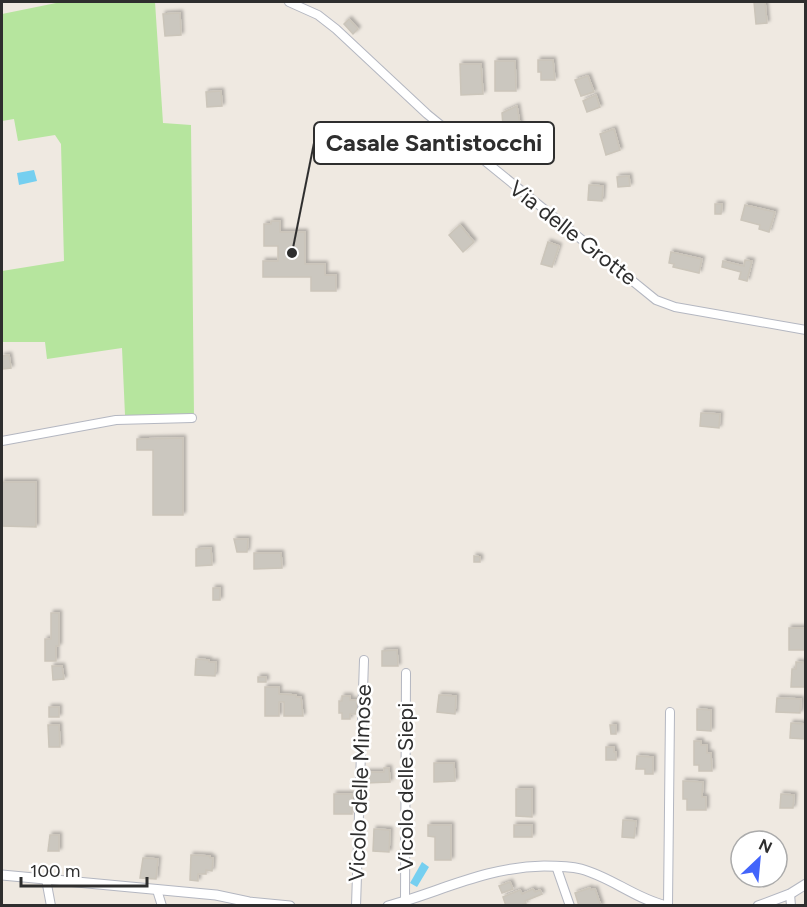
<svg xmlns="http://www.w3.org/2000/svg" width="807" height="907" viewBox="0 0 807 907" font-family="Figtree,sans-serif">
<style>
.green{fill:#b6e59e}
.water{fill:#75cff0}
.building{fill:#cbc7bf;stroke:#cbc5ba;stroke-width:1.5;filter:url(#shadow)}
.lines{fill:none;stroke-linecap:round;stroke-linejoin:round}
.minor-casing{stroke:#b4b7c1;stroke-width:10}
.tertiary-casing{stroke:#b4b7c1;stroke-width:11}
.minor{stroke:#fff;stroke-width:8}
.tertiary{stroke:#fff;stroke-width:9}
.labels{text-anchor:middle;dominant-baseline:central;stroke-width:5;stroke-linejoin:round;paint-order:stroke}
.street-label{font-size:22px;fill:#2e2e2e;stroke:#fff}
.leader{fill:none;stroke:#2e2e2e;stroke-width:2}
.callout-dot{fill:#2e2e2e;stroke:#fff;stroke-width:2}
.callout{fill:#fff;stroke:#2e2e2e;stroke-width:2}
.callout-label{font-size:24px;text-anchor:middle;font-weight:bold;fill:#2e2e2e}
</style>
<defs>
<filter id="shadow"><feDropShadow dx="2.5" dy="-2.5" stdDeviation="1.5" flood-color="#0004"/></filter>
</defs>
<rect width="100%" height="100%" fill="#efe9e1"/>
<path class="green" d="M61,2H155L163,123L191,125L194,415H125L122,348L47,359L45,342H2V271L64,261L61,144L55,135L18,141L14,119L2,121V14Z"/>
<g class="water">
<path d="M34,170L37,181L19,185L17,173Z"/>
<path d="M422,862L429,867L417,887L410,883Z"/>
</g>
<g class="building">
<path d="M754,2H765L767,23L756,24Z"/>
<path d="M180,13L181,35L165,36L163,14Z"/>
<path d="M349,19L358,29L353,34L344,24Z"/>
<path d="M538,60H553L555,80H541V72H538Z"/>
<path d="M495,61H515L516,91H495Z"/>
<path d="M460,64H481L483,94L461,95Z"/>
<path d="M588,76L594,92L581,96L575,80Z"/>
<path d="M221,91L222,106L207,107L206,92Z"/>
<path d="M596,95L600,107L587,112L583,101Z"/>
<path d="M517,106L521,131L503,126L502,113Z"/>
<path d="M614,129L620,150L606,155L600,134Z"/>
<path d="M629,176L630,186L618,187L617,177Z"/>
<path d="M589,185L603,186L602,201L588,200Z"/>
<path d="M715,204H722L721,214H715Z"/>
<path d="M745,205L775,212L769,232L759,229L760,225L741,220Z"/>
<path d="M271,221H280V232H305V264H325V275H336V291H311V277H263V261H278V246H264V224H271Z"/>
<path d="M460,225L474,242L463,252L449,235Z"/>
<path d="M548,242L559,246L552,267L541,264Z"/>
<path d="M671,252L702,259L699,273L673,267L674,264L669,263Z"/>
<path d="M745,260L752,261L747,281L739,279L741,272L722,267L723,261L744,266Z"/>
<path d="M9,355L11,368L3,369L2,356Z"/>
<path d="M701,413L720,414L719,428L700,426Z"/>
<path d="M183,438V515H153V450H137V439Z"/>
<path d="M2,482H36V527L2,526Z"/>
<path d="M234,539H248L247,552H237Z"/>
<path d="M211,548L212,565L196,566V549Z"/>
<path d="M254,553H281L282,568L254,569Z"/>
<path d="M474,556L480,557V562H474Z"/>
<rect x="213" y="588" width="7" height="12"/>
<path d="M51,613H59V646H56V661H45V639H51Z"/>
<rect x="789" y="628" width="17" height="22"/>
<path d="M397,650L398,666H382V651Z"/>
<path d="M196,659L209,660V662H216L215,676L195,675Z"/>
<path d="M796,662L806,663V687H791L792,669H796Z"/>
<path d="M52,666H62L64,679L53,680Z"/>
<rect x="258" y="677" width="8" height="5"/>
<path d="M265,687H279V694L296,695V697H301L303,716H284V702H279V716H265Z"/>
<path d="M439,695L456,696L455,714L437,712Z"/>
<path d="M342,696H350V700H357L356,714H350V719H342V713H339V701H342Z"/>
<path d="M777,698L801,699L800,713L776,712Z"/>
<rect x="49" y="707" width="10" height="10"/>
<path d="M697,709L711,710V731L697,730Z"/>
<path d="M791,723L806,724V739L790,738Z"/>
<path d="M48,725H59L60,747H49Z"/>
<path d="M610,725H616V734H611Z"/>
<path d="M694,741H701V745H707V753H711L712,771H699V765H694Z"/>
<path d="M606,747H614V752H616V760H606Z"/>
<path d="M637,756L653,757V774H645V769H636Z"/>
<path d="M434,763H454L455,781L434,782Z"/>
<path d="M384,768H389L390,782L366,783V772H384Z"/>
<path d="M683,781L703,782L702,797H706V810H687V799H683Z"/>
<path d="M516,789H532V817L516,816Z"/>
<rect x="334" y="794" width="18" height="20"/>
<path d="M781,794L794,795L793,808H780Z"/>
<path d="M623,820L636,821L634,838L622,837Z"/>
<path d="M428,825H451V860H435V837L428,836Z"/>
<rect x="514" y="825" width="18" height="12"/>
<path d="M374,829L390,830L389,852L373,851Z"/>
<path d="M50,835H59V851H48Z"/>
<path d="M191,855L210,856V858H213L212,871L206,870V874H198V881L190,880Z"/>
<path d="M143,858L158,859L156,879L140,878Z"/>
<path d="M510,882L513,889L502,893L499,886Z"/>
<path d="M590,888L591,890L595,889L601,906H579L575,893Z"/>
<path d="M533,889L535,892L540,890L542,894L525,901L526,903L519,906H506L503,897L520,890L522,894Z"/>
</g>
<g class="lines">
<g class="minor-casing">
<g id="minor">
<path d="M289,2L318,15L336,29L427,114L656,300L675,307L806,330"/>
<path d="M2,441L116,420L192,418"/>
<path d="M556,866L570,906"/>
<path d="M46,879L51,906"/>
<path d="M157,890L162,906"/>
<path d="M790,894L791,906"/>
<path d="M405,901L406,673"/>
<path d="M356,906L364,660"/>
<path d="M668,906L670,712"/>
</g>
</g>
<g class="tertiary-casing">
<g id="tertiary">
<path d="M2,875L216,895L249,902L290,906"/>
<path d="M388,906C442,891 486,867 544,866C556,866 569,866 581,869C611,877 634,898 666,906"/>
<path d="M758,906L790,894L806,884"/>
</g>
</g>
<use href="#minor" class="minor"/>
<use href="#tertiary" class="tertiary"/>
</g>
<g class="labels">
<g class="street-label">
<text transform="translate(573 233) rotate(38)">Via delle Grotte</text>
<text transform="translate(360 783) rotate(-88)">Vicolo delle Mimose</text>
<text transform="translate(405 787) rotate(-90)">Vicolo delle Siepi</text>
</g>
</g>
<path class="leader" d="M292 253L314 143"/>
<circle class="callout-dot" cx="292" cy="253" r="6"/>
<rect class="callout" x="314" y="122" width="240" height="42" rx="6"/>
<g class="callout-label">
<text x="434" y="151">Casale Santistocchi</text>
</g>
<rect width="807" height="907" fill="none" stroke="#2e2e2e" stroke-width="6"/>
<g transform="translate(759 859) rotate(26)"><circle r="28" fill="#ffffff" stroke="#ababab" stroke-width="1.5"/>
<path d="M0-4.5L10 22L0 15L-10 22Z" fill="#4264fb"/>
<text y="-9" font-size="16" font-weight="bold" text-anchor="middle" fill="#2e2e2e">N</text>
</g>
<path d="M21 877v9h126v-9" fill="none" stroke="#2e2e2e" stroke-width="3"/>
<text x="30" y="877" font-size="18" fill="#2e2e2e" stroke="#ffffff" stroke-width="4.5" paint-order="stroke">100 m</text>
</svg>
